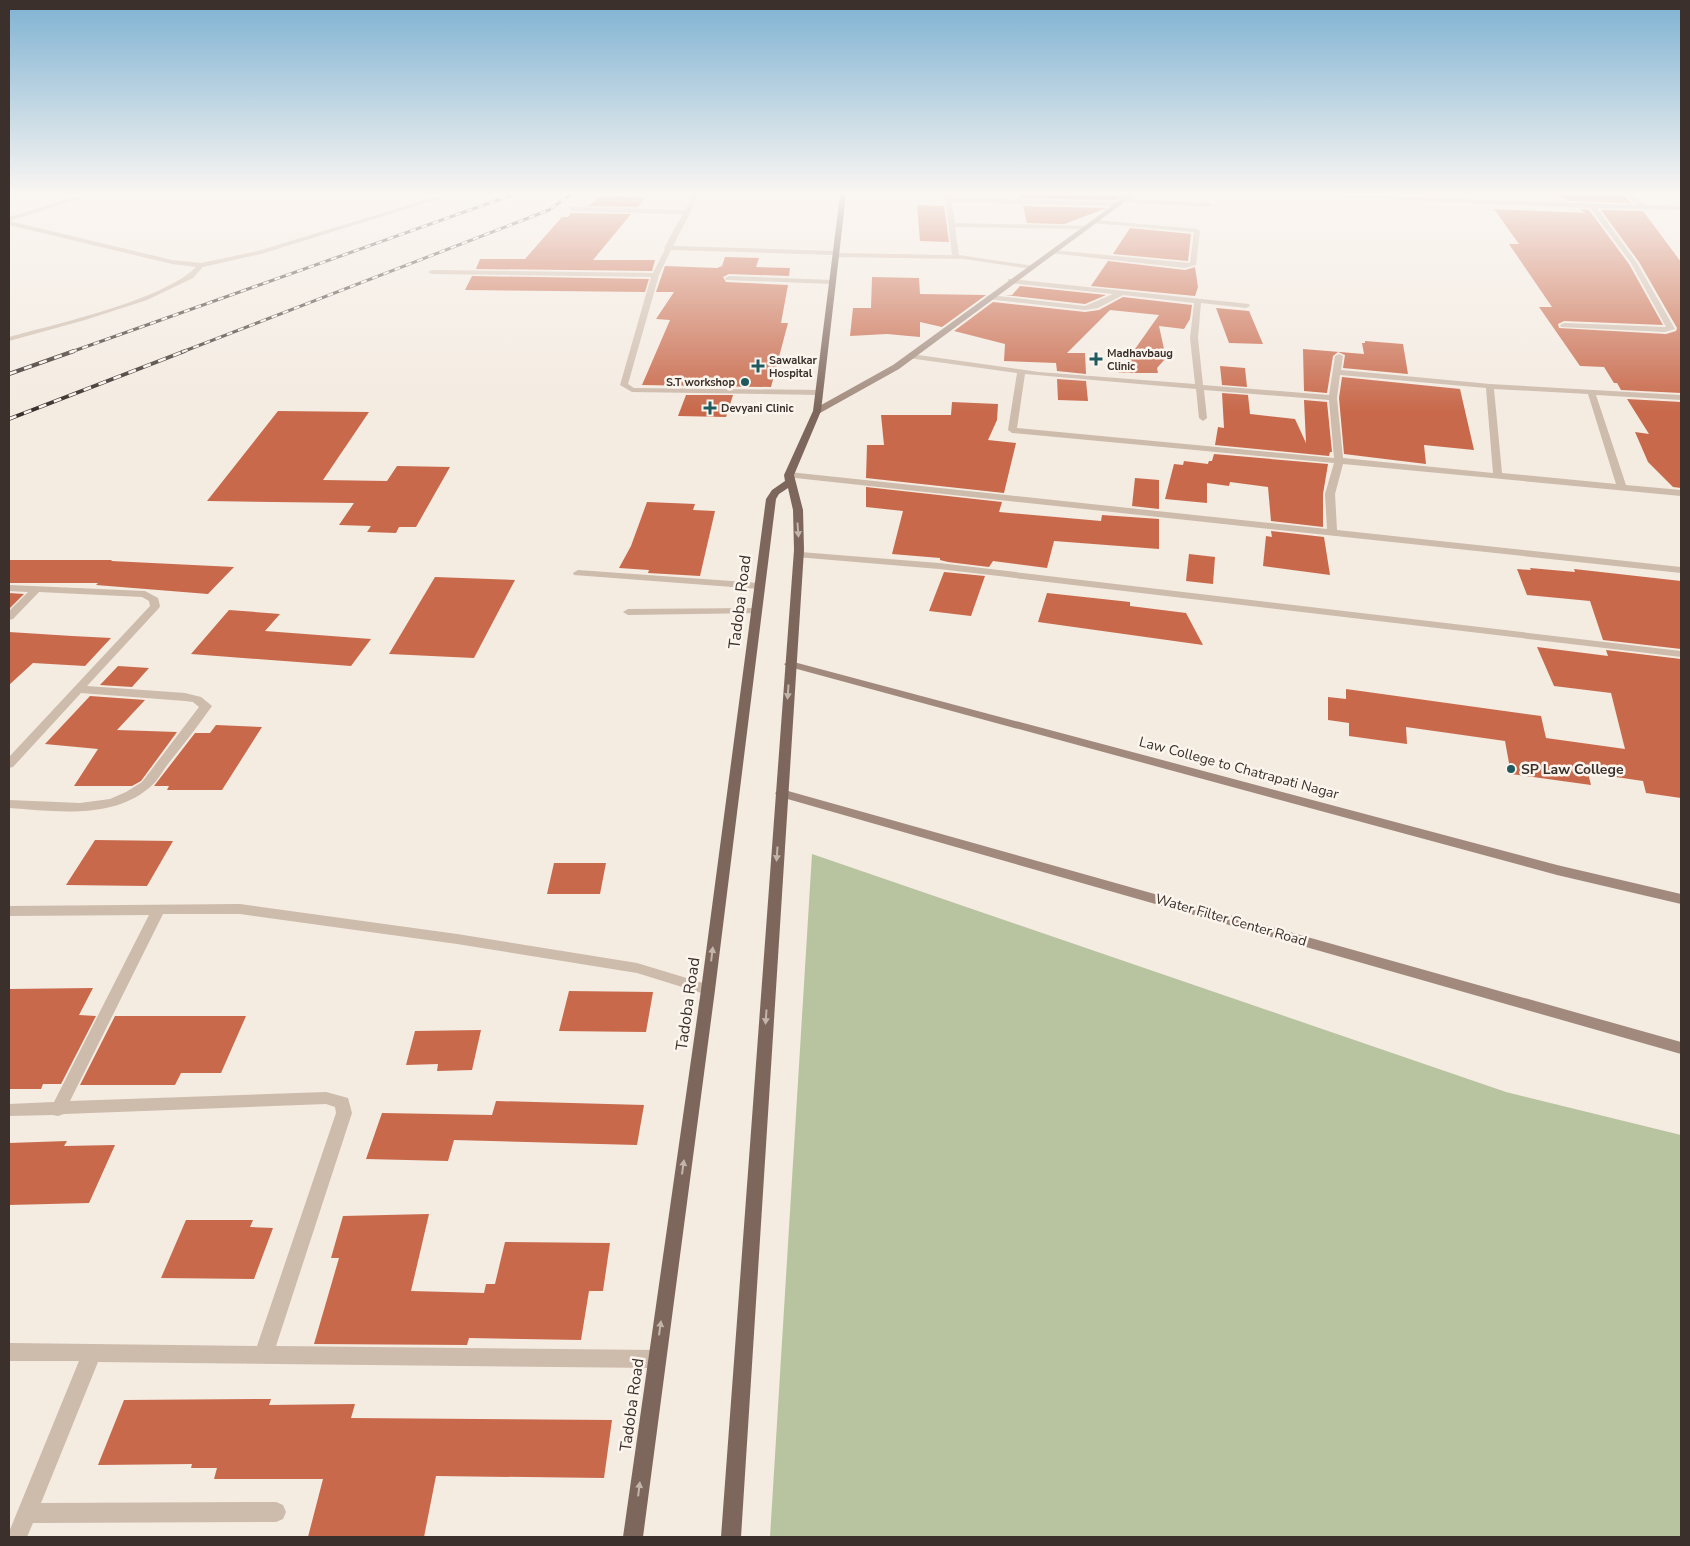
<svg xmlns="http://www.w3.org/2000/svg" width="1690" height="1546" viewBox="0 0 1690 1546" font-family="'Nunito Sans',sans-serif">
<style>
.green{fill:#b8c4a0}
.building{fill:#c8694b}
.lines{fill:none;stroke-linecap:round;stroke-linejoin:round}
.lane{fill:#cdbbac;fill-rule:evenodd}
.street{fill:#cdbbac;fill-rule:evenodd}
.secondary{fill:#a18a7d;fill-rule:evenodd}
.primary{fill:#7d675c;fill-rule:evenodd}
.rail-far1-casing{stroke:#3b302b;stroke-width:3}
.rail-casing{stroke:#3b302b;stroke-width:4}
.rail-far1{stroke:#fbf5ee;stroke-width:2;stroke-dasharray:6;stroke-linecap:butt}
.rail{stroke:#fbf5ee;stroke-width:2.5;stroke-dasharray:8;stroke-linecap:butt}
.oneway{fill:#c2b5ac}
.poi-dot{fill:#1f5a5e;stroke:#fbf5ee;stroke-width:2}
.labels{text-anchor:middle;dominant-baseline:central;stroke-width:5;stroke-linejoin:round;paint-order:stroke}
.far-poi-label{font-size:11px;font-weight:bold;fill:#3b302b;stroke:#fbf5ee;text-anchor:start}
.street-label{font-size:14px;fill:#3b302b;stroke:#fbf5ee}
.poi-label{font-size:14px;font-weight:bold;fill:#3b302b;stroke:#fbf5ee;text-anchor:start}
.near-street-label{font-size:16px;fill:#3b302b;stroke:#fbf5ee}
</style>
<rect width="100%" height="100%" fill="#f4ebe1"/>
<path class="green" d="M812,854L1506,1092L1681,1135V1537H770Z"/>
<g class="building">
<path d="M1020,195H1124L1117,200L1021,198Z"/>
<path d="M1562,195H1622L1632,203L1569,201Z"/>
<path d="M614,196L645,198L638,207L588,206L601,197L613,198Z"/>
<path d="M917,205L944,206L949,242L920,241Z"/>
<path d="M1023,206L1107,208L1064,224L1027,223Z"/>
<path d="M1494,209L1585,213L1580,209L1589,210L1629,264L1663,325L1564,321L1558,324L1559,328L1666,334L1676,331L1677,328L1639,262L1601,210L1643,211L1681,262V393L1621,390L1617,383H1614L1604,367L1580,366L1539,307H1552L1509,244H1519Z"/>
<path d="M571,213L631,214L593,260H655L652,271L476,269L480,259H525L562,217H568Z"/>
<path d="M1130,228L1191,234L1188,261L1113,254Z"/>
<path d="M725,257L759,258L756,267L790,268L789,276L729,274L723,277L726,282L788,285L781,323H788L771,387L642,385L670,320L656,319L674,292H656L665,266L717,268L722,266Z"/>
<path d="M1108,261L1185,270L1195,267L1198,287L1195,296L1091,286Z"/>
<path d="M472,276L649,279L645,292L465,290Z"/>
<path d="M872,277L919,278L920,294L986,295L942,327L920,322V337L887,334L850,336L853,308H871Z"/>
<path d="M1020,286L1106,295L1085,304L1005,295H1012Z"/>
<path d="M1123,297L1192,305L1190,319L1184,329L1159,326L1166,358L1157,368L1158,373H1118L1159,315L1110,310L1067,353H1085L1086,374L1057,371L1056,363L1004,361L1005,344L954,331L993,302L1085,312L1099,310Z"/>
<path d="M1216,308L1249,311L1263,344L1229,343Z"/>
<path d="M1365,341L1403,344L1408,374L1343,368L1345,355L1338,352L1333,356L1327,393L1304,391L1303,349L1364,354L1362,343H1365Z"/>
<path d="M1220,366L1245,368L1247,387L1222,385Z"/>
<path d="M1342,377L1460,389L1474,450L1424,445L1426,464L1344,454L1339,398Z"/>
<path d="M1057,379L1086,381L1088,401L1058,400Z"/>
<path d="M1222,393L1248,395L1250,414L1295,419L1306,443L1304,400L1327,402L1332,452H1330L1329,456L1215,445L1218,427L1224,428Z"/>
<path d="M686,395H733L726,417L678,416Z"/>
<path d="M1627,399L1681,402V488L1673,487L1648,462L1635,432L1649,434Z"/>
<path d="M952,402L998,404L997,420L988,440L1016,443L1004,493L866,478L867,445H884L881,415H951Z"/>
<path d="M278,411L369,412L323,480L387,481L397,466L450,467L416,527H399L396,533L367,532L371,526L339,525L354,503L207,501Z"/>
<path d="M1214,454L1328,464L1323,494V527L1271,521L1268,487L1230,482L1229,486L1207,483V503L1165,499L1174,464L1183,465L1184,461L1208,464L1207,466L1209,461H1212Z"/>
<path d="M1135,478L1159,480V509L1132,506Z"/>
<path d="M866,487L1002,502L999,512L1101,521L1102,515L1159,519V549L1054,541L1047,568L993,561L989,567L948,562L940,560V558L892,554L903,511L866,507Z"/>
<path d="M647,502L695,504L693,510L715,511L700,576L648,573L649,570L619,568L631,546Z"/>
<path d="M1271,531L1324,537L1330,575L1263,566L1266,536L1272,537Z"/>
<path d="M1189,554L1215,557L1213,584L1186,581Z"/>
<path d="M9,560H112L111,561L234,567L208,594L96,585L98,583H9Z"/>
<path d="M1530,568L1575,572L1574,569L1681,581V649L1603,640L1590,601L1527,595L1517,569L1531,570Z"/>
<path d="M944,572L985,576L971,616L929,611Z"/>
<path d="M435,577L515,580L474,658L389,654Z"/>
<path d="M9,593L24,594L9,609Z"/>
<path d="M1047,593L1130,602V606L1186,613L1203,645L1038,622Z"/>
<path d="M229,610L280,614L265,631L371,639L351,666L191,654Z"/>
<path d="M9,632L72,636L111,638L85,666L33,663L9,685Z"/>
<path d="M1537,647L1608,656L1606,650L1681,659V798L1646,793L1643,781L1588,773L1591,785L1511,774L1505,741L1406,727L1407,744L1349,736V723L1328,720V697L1346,699V689L1541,716L1546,738L1625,749L1611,693L1554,686Z"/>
<path d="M118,666L149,668L132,687L100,685Z"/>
<path d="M90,696L145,700L117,730L177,732L141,781L132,786H74L98,749L45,744Z"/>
<path d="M216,725L262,727L222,790H167L169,786H154L195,733H210Z"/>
<path d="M95,840L173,841L147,886L66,885Z"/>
<path d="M554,863H606L600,894H547Z"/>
<path d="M93,988L79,1015L96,1016L61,1084H43L41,1089H9V989Z"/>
<path d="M569,991L653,992L646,1032L559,1031Z"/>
<path d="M115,1016H246L221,1073H181L175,1085H80Z"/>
<path d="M481,1030L472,1070L437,1071L438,1064L406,1065L415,1031Z"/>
<path d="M496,1101L644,1105L637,1145L454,1140L448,1161L366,1159L382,1113L492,1115Z"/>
<path d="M67,1141L64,1146L115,1145L89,1203L9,1205V1143Z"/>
<path d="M429,1214L411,1291L484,1293L486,1284H495L505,1242L610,1243L603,1291H589L581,1340L469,1338L467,1345L314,1344L339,1258H331L343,1216Z"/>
<path d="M186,1220H253L250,1227L273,1228L254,1279L161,1278Z"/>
<path d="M271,1399L269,1405L355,1404L351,1418L612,1420L604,1478L436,1476L424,1537H308L323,1479H214L217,1468H191L192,1464L98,1465L124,1400Z"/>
</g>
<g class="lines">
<g class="lane">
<path d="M82,195H91L9,221V217Z"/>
<path d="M442,195H451L261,254L203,267L193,278L147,300L85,320L9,341V337C56,324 164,300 196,267L172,264L9,225V221L172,260L201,263L258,251Z"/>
<path d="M757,608L762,611L761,613L628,615L623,612L628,609Z"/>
</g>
<g class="street">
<path d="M693,195H699L673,246L836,251L839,253L952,255L945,195H951L952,198L1120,202L1123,204L1120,206L952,202L955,223L1090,226V228L1088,229L955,227L959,255L1034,266V268L1032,269L964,259L836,257L833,255L671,250L659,275L628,384L634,388L822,390V394L819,395L632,392L620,385L651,277L432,274L428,272L432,270L653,273L665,249L664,248L683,214L572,211L569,209L572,207L685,210Z"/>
<path d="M1336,195L1638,205L1625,195H1632L1646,205L1681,206V210L1597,208L1637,263L1675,329L1665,332L1561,327L1560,325L1564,323L1666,327L1631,263L1590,208L1339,197Z"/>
<path d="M1124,199L1209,203L1212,205L1209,207L1122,202Z"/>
<path d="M1095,220L1197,229L1200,231L1196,265L1185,268L1050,253L1049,252L1052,250L1190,263L1194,232L1093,223V221Z"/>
<path d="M729,276L832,280L836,282L832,284L726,280L725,278Z"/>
<path d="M1011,279L1249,304L1250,306L1246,308L1201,303L1198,338L1203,385L1329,395L1335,356L1339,354L1343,356L1341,370L1490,384L1681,395V400L1596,395L1626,485L1681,490V496L1343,464L1335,494L1337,530L1681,567V573L786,477V473L789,472L1327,529L1325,494L1334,463L1012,433L1008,430L1017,373L908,358V354H911L1039,372L1195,384L1190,338L1194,303L1123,295L1098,308L1085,310L987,299L986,297L990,295L1085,306L1113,294L1008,283V279ZM1025,374L1196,389L1199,418L1203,421L1207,418L1204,390L1329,400L1334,458L1017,428ZM1340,375L1486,388L1493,473L1343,458L1337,398ZM1494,389L1588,394L1616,484L1502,473Z"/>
<path d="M800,552L939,563L1681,651V657L939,569L796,557V553Z"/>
<path d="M578,570L759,583L764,586L759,589L574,575L573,573Z"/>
<path d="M9,585L145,591L158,598L160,606L159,608L87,686L185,693L201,697L212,706C198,726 183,745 168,764C162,772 157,782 149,788C111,820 54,811 9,808V800L80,803L110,799L126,792L142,782L199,707L193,702L185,701L81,693L13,767L9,768V757L150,606L149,601L142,597L39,592L13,619L9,620V611L28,592L9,591Z"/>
<path d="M240,904L457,934L637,963L713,986L715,990L713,994L708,995L637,973L457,944L240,914H163L70,1101L326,1092L348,1098L352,1113L276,1346L656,1350L663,1353L665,1359L663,1365L656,1368L98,1362L41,1503L276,1502L283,1505L286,1512L283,1519L276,1522L33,1523L27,1537H9V1532L79,1361H9V1343L257,1346L336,1113L335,1107L326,1104L64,1114L58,1116L53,1115L9,1116V1104L54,1102L149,915L9,916V906Z"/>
</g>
<g class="secondary">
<path d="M1127,195H1134L899,369L820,413H814V409L893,365Z"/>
<path d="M790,661L1557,865L1681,894V904L1557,875L786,666L784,664Z"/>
<path d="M781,789L1681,1042V1054L777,796L775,793Z"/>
</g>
<path class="primary" d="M840,195H846L821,411L794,475L803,510L804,550L741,1537H721L794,550L793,510L788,488L779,494L776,499L715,990L643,1537H623L701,990L766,499L772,490L785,481L784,475L813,411Z"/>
<g class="rail-far1-casing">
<g id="rail-far1">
<path d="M71,352L512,195"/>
<path d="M182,352L549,210L570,195"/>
</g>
</g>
<g class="rail-casing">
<g id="rail">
<path d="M9,374L74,351"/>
<path d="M9,419L185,351"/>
</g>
</g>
<use href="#rail-far1" class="rail-far1"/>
<use href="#rail" class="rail"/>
</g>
<defs><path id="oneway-solid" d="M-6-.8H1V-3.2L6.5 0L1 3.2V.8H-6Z" transform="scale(1.25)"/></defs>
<g class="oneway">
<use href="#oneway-solid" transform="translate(798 530) rotate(86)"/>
<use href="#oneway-solid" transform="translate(788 692) rotate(94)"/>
<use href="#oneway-solid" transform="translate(777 854) rotate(94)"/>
<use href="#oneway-solid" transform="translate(712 954) rotate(-83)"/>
<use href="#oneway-solid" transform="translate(766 1017) rotate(94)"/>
<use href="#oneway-solid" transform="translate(683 1167) rotate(-82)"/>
<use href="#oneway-solid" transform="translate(660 1328) rotate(-82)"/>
<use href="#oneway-solid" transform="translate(639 1489) rotate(-83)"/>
</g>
<linearGradient id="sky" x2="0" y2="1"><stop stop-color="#7eb2d2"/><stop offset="0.47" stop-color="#faf6f2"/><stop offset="1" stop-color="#faf6f2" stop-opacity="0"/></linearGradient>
<rect width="1690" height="411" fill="url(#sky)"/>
<g class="poi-dot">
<path d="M1093.5 351.5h5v5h5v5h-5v5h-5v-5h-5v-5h5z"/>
<path d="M755.5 358.5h5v5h5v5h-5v5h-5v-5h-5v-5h5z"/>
<circle cx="745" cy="382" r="5"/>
<path d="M707.5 400.5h5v5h5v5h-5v5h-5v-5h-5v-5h5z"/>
<circle cx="1511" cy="769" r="5"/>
</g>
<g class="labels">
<g class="far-poi-label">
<text x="1107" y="353">Madhavbaug<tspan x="1107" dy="13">Clinic</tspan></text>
<text x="769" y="360">Sawalkar<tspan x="769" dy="13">Hospital</tspan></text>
<text x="735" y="382" text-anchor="end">S.T workshop</text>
<text x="721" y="408">Devyani Clinic</text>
</g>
<g class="street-label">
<text transform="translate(1239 768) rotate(15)">Law College to Chatrapati Nagar</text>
<text transform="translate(1231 920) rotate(16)">Water Filter Center Road</text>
</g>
<g class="poi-label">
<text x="1521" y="769">SP Law College</text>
</g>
<g class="near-street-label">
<text transform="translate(740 602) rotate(-83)">Tadoba Road</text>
<text transform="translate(688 1004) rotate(-82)">Tadoba Road</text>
<text transform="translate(632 1405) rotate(-82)">Tadoba Road</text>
</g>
</g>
<rect width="1690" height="1546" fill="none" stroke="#3b302b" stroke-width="20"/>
</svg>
